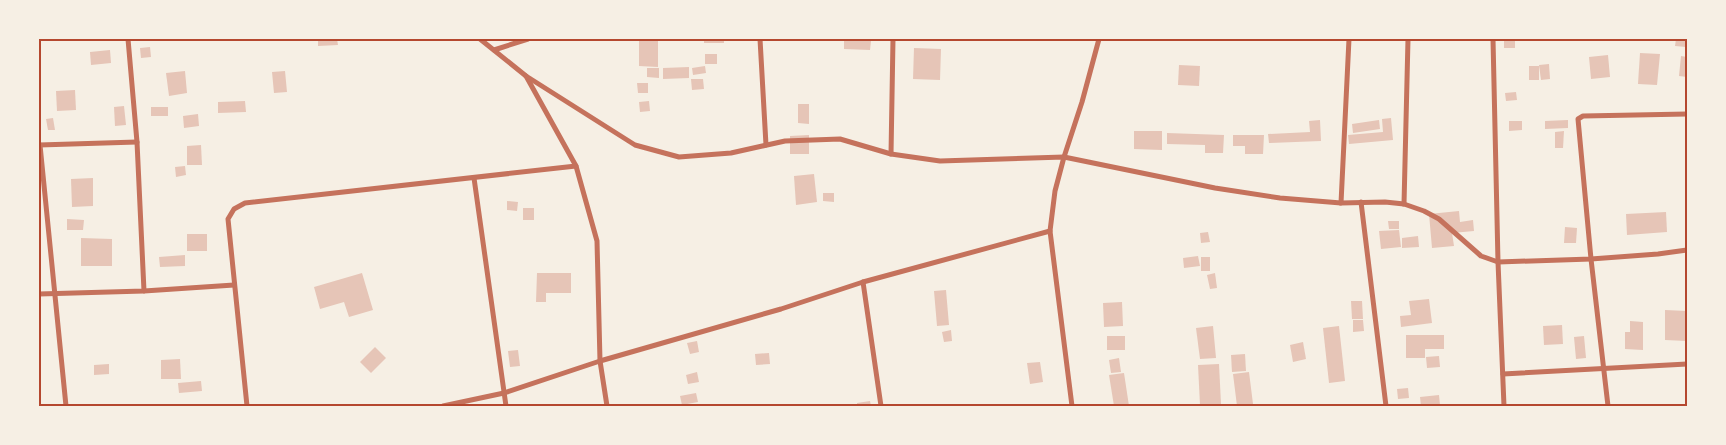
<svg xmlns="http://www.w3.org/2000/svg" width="1726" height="445" viewBox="0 0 1726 445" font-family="Bitter,serif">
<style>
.building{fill:#e6c5b7}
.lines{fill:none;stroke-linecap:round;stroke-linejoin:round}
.minor{stroke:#c5725c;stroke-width:5}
.neatline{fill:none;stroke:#b5482f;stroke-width:2}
</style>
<rect width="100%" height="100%" fill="#f6efe4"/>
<g class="building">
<path d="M318,39H337L338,45L318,46Z"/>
<rect x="704" y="39" width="20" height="4"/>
<rect x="1504" y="39" width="11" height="9"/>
<path d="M1676,39H1687L1686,47L1675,46Z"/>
<path d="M639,40H658V67L639,66Z"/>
<path d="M844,40L871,41L870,50L844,49Z"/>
<path d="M150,47L151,57L141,58L140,48Z"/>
<path d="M914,48L941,49L940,80L913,79Z"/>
<path d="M110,50L111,63L91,65L90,52Z"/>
<path d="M1640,53L1660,54L1657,85L1638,84Z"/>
<rect x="705" y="54" width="12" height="10"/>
<path d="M1608,55L1610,77L1591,79L1589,57Z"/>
<path d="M1681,56L1687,57V77L1679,76Z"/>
<path d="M1549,64L1550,79L1541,80L1539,65Z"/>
<path d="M1179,65L1200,66L1199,86L1178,85Z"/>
<path d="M705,66L706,73L693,75L692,68Z"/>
<rect x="1529" y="66" width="10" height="14"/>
<path d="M689,67V78L663,79V68Z"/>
<path d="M647,68H659V78L647,77Z"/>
<path d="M185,71L187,93L169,96L166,73Z"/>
<path d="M285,71L287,92L274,93L272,72Z"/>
<path d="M691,79H703L704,89L692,90Z"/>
<path d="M637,83H648V93H638Z"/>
<path d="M75,90L76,110L57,111L56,91Z"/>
<path d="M1516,92L1517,100L1506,101L1505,93Z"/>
<path d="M245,101L246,112L218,113V102Z"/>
<path d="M649,101L650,111L640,112L639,102Z"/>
<path d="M798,104H809V124L798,123Z"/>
<path d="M124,106L126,125L115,126L114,107Z"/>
<rect x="151" y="107" width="17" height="9"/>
<path d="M198,114L199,126L184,128L183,116Z"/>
<path d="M53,118L55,130H48L46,119Z"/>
<path d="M1391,118L1393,140L1349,144L1348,135L1383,132L1382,119Z"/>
<path d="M1320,120L1321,141L1269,143L1268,134L1310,132L1309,121Z"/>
<path d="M1379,120L1380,129L1353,133L1352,124Z"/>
<path d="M1568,120V128L1545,129V121Z"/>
<path d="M1509,121H1522V130L1509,131Z"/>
<path d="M1134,131H1162V150L1134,149Z"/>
<path d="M1564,131L1563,148H1555V132Z"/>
<path d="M1167,133L1224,135L1223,153H1205V145L1167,144Z"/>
<path d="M809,135V154H790V136Z"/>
<path d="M1233,135H1264L1263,154H1245V146H1233Z"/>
<path d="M201,145L202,165H187V146Z"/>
<path d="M185,166L186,175L176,177L175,167Z"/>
<path d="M814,174L817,202L796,205L794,176Z"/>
<path d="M93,178V206L72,207L71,179Z"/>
<path d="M823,193H834V202L823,201Z"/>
<path d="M507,201L518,202L517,211L507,210Z"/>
<rect x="523" y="208" width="11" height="12"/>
<path d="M1459,211L1460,222L1473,220L1474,231L1452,233L1454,246L1432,248L1429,214Z"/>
<path d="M1666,212L1667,232L1627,235L1626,214Z"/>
<path d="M67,219L84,220L83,230H67Z"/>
<path d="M1388,221H1399V229H1389Z"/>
<path d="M1565,227L1577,228L1576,243H1564Z"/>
<path d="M1399,230L1401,247L1381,249L1379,231Z"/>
<path d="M1208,232L1210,242L1201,243L1200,233Z"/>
<rect x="187" y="234" width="20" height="17"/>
<path d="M1418,236L1419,247L1402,248V238Z"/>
<path d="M81,238L112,239V266H81Z"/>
<path d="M185,255V266L160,267L159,257Z"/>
<path d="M1198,256L1200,266L1184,268L1183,258Z"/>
<rect x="1201" y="257" width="9" height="14"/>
<path d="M362,273L373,310L349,317L344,302L320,309L314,287Z"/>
<path d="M537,273H571V293H546V302H536Z"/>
<path d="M1215,273L1217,288L1210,289L1207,275Z"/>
<path d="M946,290L949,325L937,326L934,291Z"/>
<path d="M1429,299L1432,323L1401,327L1400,316L1411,315L1409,301Z"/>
<path d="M1351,301H1362L1363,319H1352Z"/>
<path d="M1122,302L1123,326L1104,327L1103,303Z"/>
<path d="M1665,310L1687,311V341L1665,340Z"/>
<path d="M1353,320H1363L1364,331L1353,332Z"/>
<path d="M1630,321L1643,322V350L1625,349V332H1630Z"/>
<path d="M1562,325L1563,344L1544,345L1543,326Z"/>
<path d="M1213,326L1216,358L1200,359L1196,328Z"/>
<path d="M1339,326L1345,381L1329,383L1323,328Z"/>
<path d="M951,330L952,341L944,342L942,332Z"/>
<path d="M1406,335H1444V349H1425V358H1406Z"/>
<rect x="1107" y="336" width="18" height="14"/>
<path d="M1584,336L1586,358L1576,359L1574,337Z"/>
<path d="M697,341L699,352L690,354L687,343Z"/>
<path d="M1303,342L1306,359L1293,362L1290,345Z"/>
<path d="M375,347L386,358L371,373L360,362Z"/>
<path d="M518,350L520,366L510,367L508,351Z"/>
<path d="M769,353L770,364L756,365L755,354Z"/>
<path d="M1245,354L1246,371L1232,372L1231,355Z"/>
<path d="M1439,356L1440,367L1427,368L1426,357Z"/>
<path d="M1119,358L1121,372L1111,373L1109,360Z"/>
<path d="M180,359L181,379H161V360Z"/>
<path d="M1040,362L1043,382L1030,384L1027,363Z"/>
<path d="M109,364V374L94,375V365Z"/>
<path d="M1219,364L1221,404L1200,405L1198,365Z"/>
<path d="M697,372L699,382L688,384L686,375Z"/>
<path d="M1249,372L1253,404L1237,406L1233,374Z"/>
<path d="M1124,373L1129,406H1114L1109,375Z"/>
<path d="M201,381L202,391L179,393L178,383Z"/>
<path d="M1408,388L1409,398L1398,399L1397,389Z"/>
<path d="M696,393L698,402L682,405L680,396Z"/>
<path d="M1439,395L1440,405L1447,404L1448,406H1421L1420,397Z"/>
<path d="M870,401L871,406H857V403Z"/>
</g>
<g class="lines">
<g class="minor">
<path d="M128,39L137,142L144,291"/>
<path d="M480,39L526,76L576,166L597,241L600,361L607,406"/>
<path d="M760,39L766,145"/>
<path d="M1493,39L1498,262L1504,406"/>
<path d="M494,50L528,39"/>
<path d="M526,76L635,145L679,157L731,153L785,141L840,139L891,154L940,161L1064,157L1215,188L1280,198L1341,203L1385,202L1404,204L1424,211L1439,219L1481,256L1498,262L1591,259L1658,254L1687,250"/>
<path d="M39,145L137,142"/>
<path d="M40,145L66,406"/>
<path d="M891,154L893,39"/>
<path d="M474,178L506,406"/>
<path d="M1361,202L1386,406"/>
<path d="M1341,203L1349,39"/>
<path d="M1404,204L1408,39"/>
<path d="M863,282L881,406"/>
<path d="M39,294L144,291L234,285"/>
<path d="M1503,374L1687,364"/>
<path d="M247,406L228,219L234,209L245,203L576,166"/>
<path d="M443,406L504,393L600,361L781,309L863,282L1050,231"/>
<path d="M1072,406L1050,231L1055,191L1064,157L1082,102L1099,39"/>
<path d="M1608,406L1591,259L1578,119L1583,116L1687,114"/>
</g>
</g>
<rect width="1726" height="445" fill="none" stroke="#f6efe4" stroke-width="80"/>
<rect x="40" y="40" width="1646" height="365" class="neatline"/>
</svg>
